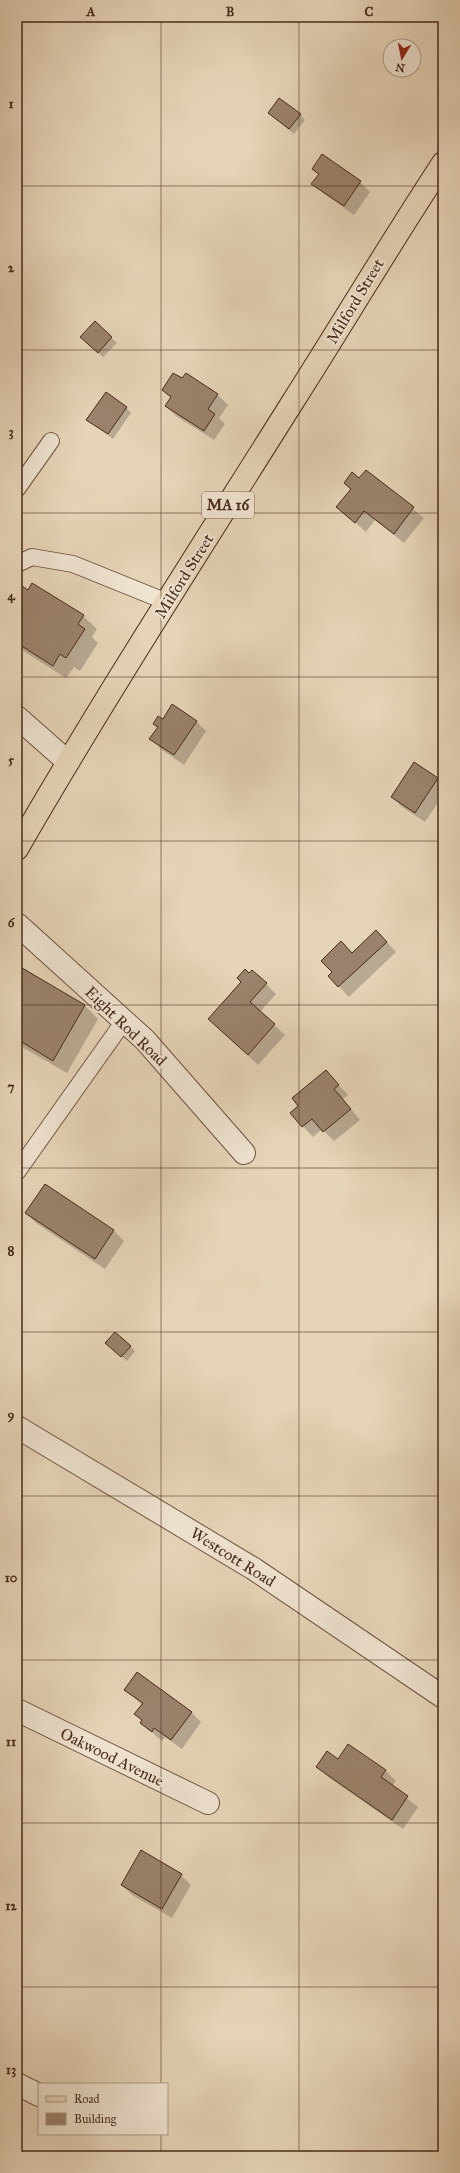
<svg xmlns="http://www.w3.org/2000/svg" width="460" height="2173" viewBox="0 0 460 2173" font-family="'IM FELL Great Primer',serif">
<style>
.shadow{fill:#0003}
.building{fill:#9a826c;stroke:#472a1a}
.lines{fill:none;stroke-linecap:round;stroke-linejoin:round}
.lane-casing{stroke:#6f5442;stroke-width:18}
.street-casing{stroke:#6f5442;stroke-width:24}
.primary-casing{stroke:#472a1a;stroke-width:24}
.lane{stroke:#efe3d1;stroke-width:16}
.street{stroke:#efe3d1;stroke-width:22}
.primary{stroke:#e6d4b8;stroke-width:22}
.grid{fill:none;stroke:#472a1a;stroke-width:1;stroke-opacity:0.55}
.labels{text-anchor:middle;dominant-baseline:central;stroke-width:4;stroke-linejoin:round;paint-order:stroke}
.shield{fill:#efe3d1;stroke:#796251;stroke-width:1}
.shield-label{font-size:15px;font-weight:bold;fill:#472a1a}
.street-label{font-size:16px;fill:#472a1a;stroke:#efe3d1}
.neatline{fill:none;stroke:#472a1a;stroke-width:1.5}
.grid-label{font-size:13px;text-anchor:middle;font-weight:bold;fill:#472a1a}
</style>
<rect width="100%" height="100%" fill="#e6d4b8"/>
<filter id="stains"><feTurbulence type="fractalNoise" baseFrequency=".005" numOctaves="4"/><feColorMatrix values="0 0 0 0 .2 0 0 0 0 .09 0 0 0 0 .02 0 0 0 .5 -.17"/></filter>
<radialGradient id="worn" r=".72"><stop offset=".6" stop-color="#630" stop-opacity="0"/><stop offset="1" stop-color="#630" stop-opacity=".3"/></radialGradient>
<g class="shadow">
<path d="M269,113L300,114L305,120L294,134Z"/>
<path d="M313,169L360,182L370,192L354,215L323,193L313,183L319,175Z"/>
<path d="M95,323L117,343L103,357L87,342Z"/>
<path d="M186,374L218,395L228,405L219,418L225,424L214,440L176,416L166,406L171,398L163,390L182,380Z"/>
<path d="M126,407L131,413L113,439L88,420Z"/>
<path d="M366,471L424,518L404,543L375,520L366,532L338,507Z"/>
<path d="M17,589L29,591L83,616L97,629L92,637L98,643L80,671L74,667L66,678L17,647Z"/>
<path d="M163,721H196L206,731L184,765L161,749L151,739L159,728L154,723Z"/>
<path d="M437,779L443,784V795L425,822L402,807L392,797Z"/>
<path d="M386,941L396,952L349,997L329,976L352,954Z"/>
<path d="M17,966L85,1006L98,1019L67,1073L17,1044Z"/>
<path d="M242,982L266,984L276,994L260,1012L285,1035L258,1065L209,1019Z"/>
<path d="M326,1072L348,1095L343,1099L360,1120L334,1141L322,1129L313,1137L291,1113L300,1106Z"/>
<path d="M45,1185L114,1231L124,1241L105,1269L36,1223L26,1213Z"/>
<path d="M106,1343L130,1346L135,1351L127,1361Z"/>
<path d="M126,1690L191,1712L201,1722L182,1749L165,1737L162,1741L141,1723L143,1721L136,1714L142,1705Z"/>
<path d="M348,1745L386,1771L396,1781L392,1786L418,1807L403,1829L328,1777L318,1767L338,1760Z"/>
<path d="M181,1875L191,1885L172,1918L132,1895L122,1885Z"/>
</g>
<g class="building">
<path d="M279,98L301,114L289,129L268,113Z"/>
<path d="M322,154L361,181L344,206L311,184L319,174L312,169Z"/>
<path d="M95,321L112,337L98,353L80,337Z"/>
<path d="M173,373L182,378L186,373L218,394L208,409L215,414L204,431L165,406L171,397L162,390Z"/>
<path d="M106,392L127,407L108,434L86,420Z"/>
<path d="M366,470L414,507L394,534L364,511L355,523L336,507L351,489L344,483L352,472L359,478Z"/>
<path d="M32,583L84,615L78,624L85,629L66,658L60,654L53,666L17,643V587L19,584L28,590Z"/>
<path d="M172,704L197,721L174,755L149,739L158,727L153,724L158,716L163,719Z"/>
<path d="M414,762L438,778L415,813L391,797Z"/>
<path d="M376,930L387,942L338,987L328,976L332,972L321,961L341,941L352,953Z"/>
<path d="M17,965L85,1005L53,1061L17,1039Z"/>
<path d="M245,969L249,973L252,970L267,983L250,1002L275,1024L248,1055L208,1019L241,982L237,978Z"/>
<path d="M326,1070L339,1085L334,1089L351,1109L323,1132L312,1119L302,1127L290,1113L298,1106L292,1098Z"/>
<path d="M45,1184L114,1230L95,1259L25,1213Z"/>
<path d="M115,1332L131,1346L121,1357L105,1343Z"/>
<path d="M137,1672L192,1712L171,1740L154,1728L152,1732L140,1723L142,1720L134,1714L143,1703L124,1690Z"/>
<path d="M348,1744L386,1770L381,1777L408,1796L392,1820L316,1767L327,1751L338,1759Z"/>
<path d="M141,1850L182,1874L162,1909L121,1885Z"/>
<path d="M17,2150L28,2156H17Z"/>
</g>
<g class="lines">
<g class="lane-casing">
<g id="lane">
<path d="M17,489L51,441"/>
<path d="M17,564L32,557L73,564L167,602"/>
<path d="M17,1172L124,1021"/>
</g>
</g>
<g class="street-casing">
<g id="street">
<path d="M17,717L68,762"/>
<path d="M17,924L145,1040L244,1153"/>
<path d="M17,1427L254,1569L443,1697"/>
<path d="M17,1710L208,1803"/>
<path d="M17,2084L39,2095"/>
</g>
</g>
<g class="primary-casing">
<path id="primary" d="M17,849C104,698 199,551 292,403C343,323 391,242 443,163"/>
</g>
<use href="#lane" class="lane"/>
<use href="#street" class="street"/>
<use href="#primary" class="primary"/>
</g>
<path class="grid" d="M161,17V2084M299,17V2156M17,186H443M17,350H443M17,513H443M17,677H443M17,841H443M17,1005H443M17,1168H443M17,1332H443M17,1496H443M17,1660H443M17,1823H443M17,1987H443M161,2134V2156"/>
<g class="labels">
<rect class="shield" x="202" y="492" width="52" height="26" rx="3"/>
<g class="shield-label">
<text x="228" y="505">MA 16</text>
</g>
<g class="street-label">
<text transform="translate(355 301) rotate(-59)">Milford Street</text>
<text transform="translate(184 576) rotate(-58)">Milford Street</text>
<text transform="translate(126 1026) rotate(44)">Eight Rod Road</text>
<text transform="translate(233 1557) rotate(32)">Westcott Road</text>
<text transform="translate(112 1757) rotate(26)">Oakwood Avenue</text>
</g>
</g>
<rect width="460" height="2173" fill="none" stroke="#e6d4b8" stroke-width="44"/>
<rect x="38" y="2083" width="130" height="52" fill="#efe3d1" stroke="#ac9988"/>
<rect x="46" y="2096" width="20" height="6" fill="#e6d4b8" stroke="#ac9988"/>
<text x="74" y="2103" font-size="12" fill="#472a1a">Road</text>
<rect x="46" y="2113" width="20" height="12" fill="#9a826c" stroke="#ac9988"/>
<text x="74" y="2123" font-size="12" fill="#472a1a">Building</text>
<g transform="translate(402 58) rotate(190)"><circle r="19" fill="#efe3d1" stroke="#ac9988"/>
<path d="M0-3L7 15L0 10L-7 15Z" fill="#8f2418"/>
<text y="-6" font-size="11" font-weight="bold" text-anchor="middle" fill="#472a1a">N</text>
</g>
<rect x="22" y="22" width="416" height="2129" class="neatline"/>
<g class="grid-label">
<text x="91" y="16">A</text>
<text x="230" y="16">B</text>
<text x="369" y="16">C</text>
<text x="11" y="108">1</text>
<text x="11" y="272">2</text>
<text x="11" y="436">3</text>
<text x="11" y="600">4</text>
<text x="11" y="764">5</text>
<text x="11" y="927">6</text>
<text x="11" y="1091">7</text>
<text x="11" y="1255">8</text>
<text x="11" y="1419">9</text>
<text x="11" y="1582">10</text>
<text x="11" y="1746">11</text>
<text x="11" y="1910">12</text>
<text x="11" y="2074">13</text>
</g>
<rect width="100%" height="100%" filter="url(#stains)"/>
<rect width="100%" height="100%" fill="url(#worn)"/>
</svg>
